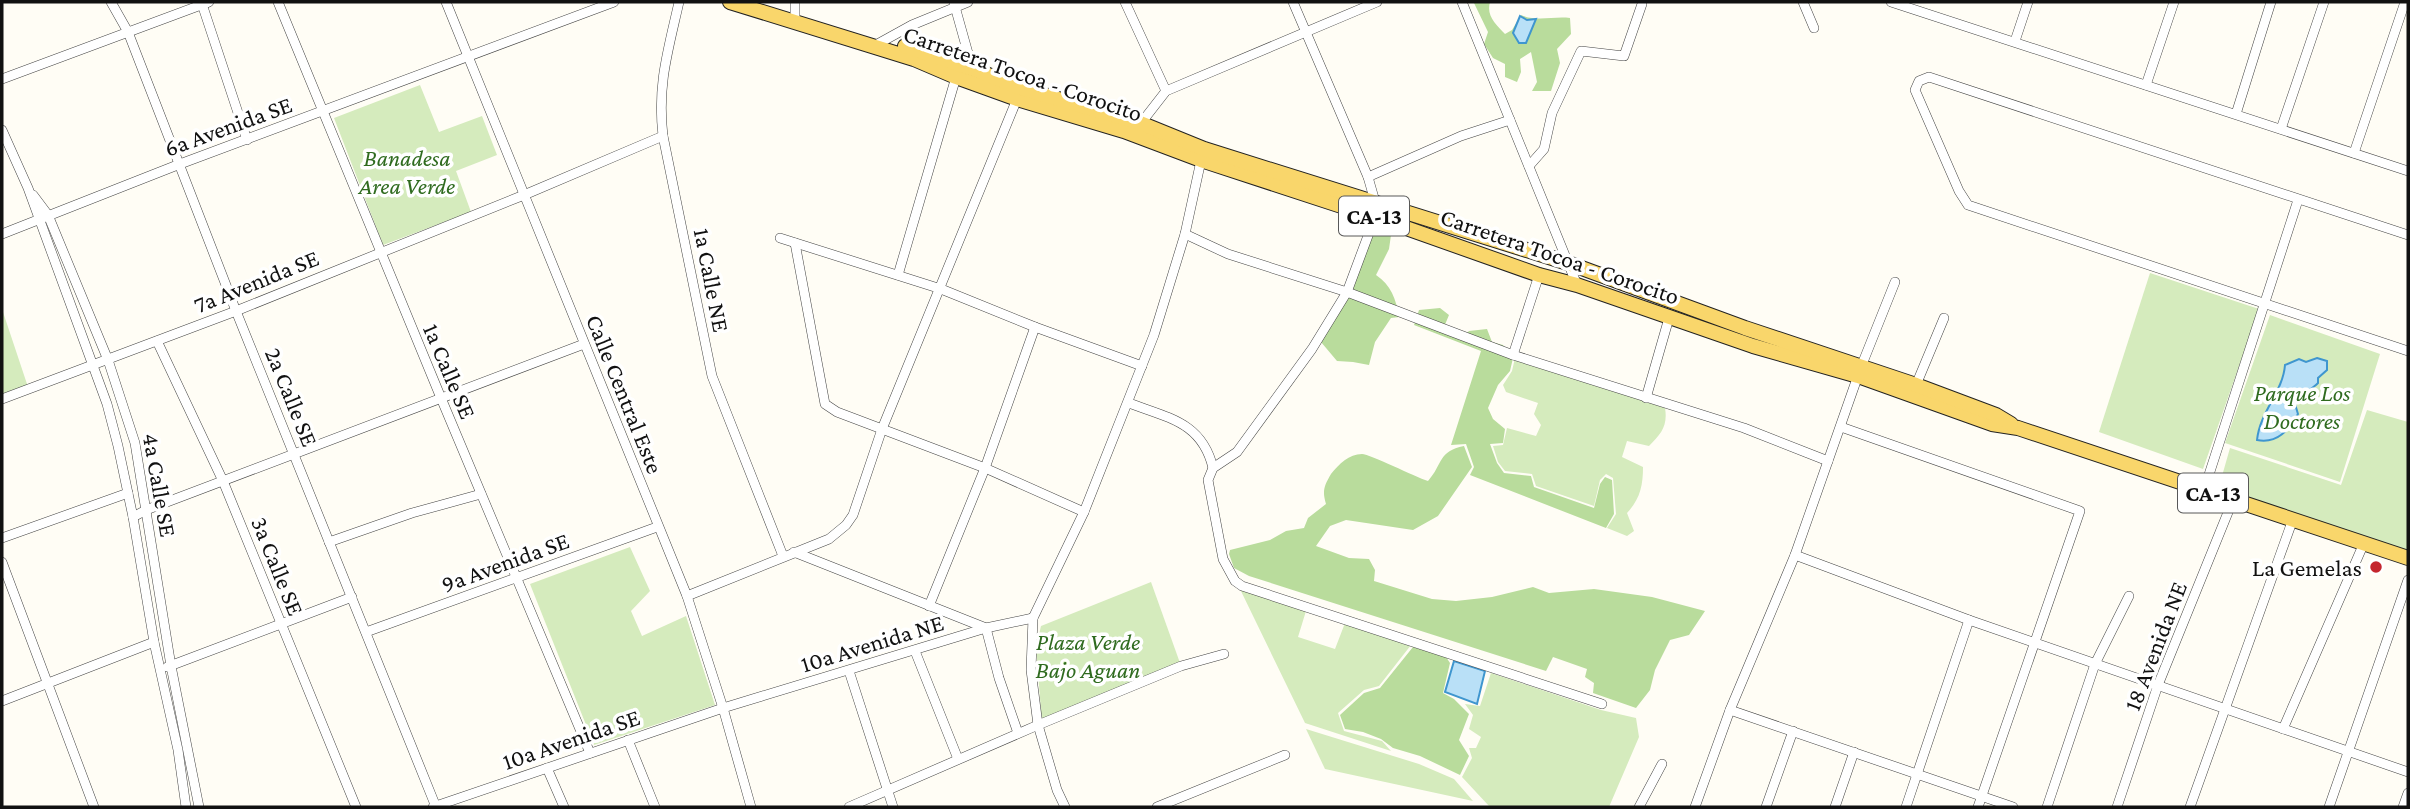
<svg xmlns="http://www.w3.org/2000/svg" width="2410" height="809" viewBox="0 0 2410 809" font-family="'Crimson Pro',serif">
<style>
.green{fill:#d5ebbd}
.forest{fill:#b9dc9c}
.water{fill:#b9e0f7;stroke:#3f96cf;stroke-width:2}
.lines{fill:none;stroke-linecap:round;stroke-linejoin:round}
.minor-casing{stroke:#444;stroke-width:10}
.primary-casing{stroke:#222;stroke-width:16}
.minor{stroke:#fff;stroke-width:9}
.primary{stroke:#f9d66b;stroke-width:14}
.poi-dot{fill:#c4262e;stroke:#fff;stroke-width:2.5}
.labels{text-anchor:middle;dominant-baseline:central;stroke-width:7;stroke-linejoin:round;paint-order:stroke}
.shield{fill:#fff;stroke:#585858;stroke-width:2}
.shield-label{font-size:23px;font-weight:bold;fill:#111}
.street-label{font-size:24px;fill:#111;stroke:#fff}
.park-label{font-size:24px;font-style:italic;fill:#2f6b1f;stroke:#fff}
.poi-label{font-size:24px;fill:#111;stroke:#fff;text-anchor:end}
</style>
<rect width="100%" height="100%" fill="#fffdf5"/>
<g class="green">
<path d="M420,85L439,132L482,116L497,155L456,171L471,212L383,245L334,118Z"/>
<path d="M2150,273L2259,309L2203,469L2099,432Z"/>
<path d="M2,309L28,387L2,395Z"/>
<path d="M2270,315L2380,354L2340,482L2225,443Z"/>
<path d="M1515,358L1665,408C1668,426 1661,434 1649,446L1627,441L1622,457L1643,467C1643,486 1640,499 1627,513L1634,531L1627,536L1607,528L1616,514L1613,478L1606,474L1600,480L1594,506L1536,486L1532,474L1505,471L1498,462L1493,446L1503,445L1507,428L1536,436L1541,425L1534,414L1538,403L1506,392L1503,385L1512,371Z"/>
<path d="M2367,410L2408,422V561L2216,497L2230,448L2341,485Z"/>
<path d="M630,547L650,591L631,611L642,636L686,616L715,705L594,745L530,584Z"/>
<path d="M1151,582L1180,663L1042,724L1036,647L1041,626Z"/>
<path d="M1239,587L1306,611L1298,637L1335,649L1345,623L1411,645L1379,686L1364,690L1338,713L1344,731L1382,741L1391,751L1305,723Z"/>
<path d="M1491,673L1601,710L1636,718L1639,737L1609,807L1489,806L1462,777L1472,758L1469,748H1476L1481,737L1469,729L1473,715L1465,704L1480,706Z"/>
<path d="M1306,729L1419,764L1454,779L1473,801L1325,769Z"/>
</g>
<g class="forest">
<path d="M1470,2H1490C1486,16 1496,24 1505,34L1512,30L1521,15C1537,22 1553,16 1570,18L1571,34L1557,49L1560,63L1551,91H1532L1537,82L1531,52L1520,59L1521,72L1517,82L1505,77V64L1493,58L1484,44L1488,32L1474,3Z"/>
<path d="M1378,221L1392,228L1389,249L1376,275C1391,285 1396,299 1399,317L1391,318L1375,342L1369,365L1353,362L1337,361L1321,342Z"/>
<path d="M1440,308L1449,315L1444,327L1464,336L1469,331L1487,329L1492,342L1503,345L1513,358L1510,371L1498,385L1488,408L1493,419L1505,429L1503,443L1490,444L1497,463L1504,473L1531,476L1534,487L1594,508L1600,484L1605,477L1612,480L1614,514L1606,528L1470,475L1474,467L1466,444L1451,445L1481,351L1414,325L1419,310Z"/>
<path d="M1464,446L1472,467L1438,516L1413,530L1346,520L1330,526L1316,546L1349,558L1369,559L1375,570L1374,581L1432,599L1456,601L1492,597L1533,587L1549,593L1594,589L1652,597L1705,611L1689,635L1670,640L1655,670L1650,690L1636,708L1593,693L1594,683L1585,677L1587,669L1553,657L1546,671L1249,576L1234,568L1229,554L1230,550L1270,540L1286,531L1304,528L1308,518L1326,504C1322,491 1324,486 1331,474C1339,464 1349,454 1362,454C1370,454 1415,477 1428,481C1443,464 1438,451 1464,446Z"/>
<path d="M1413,647L1446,657L1450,663L1443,693L1454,699L1469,714L1459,740L1469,756L1460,775L1420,756L1393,748L1381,739L1363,732L1345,729L1340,715L1364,693L1380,688Z"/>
</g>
<g class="water">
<path d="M1520,16L1527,20L1536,19L1526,43H1519L1513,33Z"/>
<path d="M2317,358L2327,361V370L2318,378V383C2310,391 2300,395 2295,404L2298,414C2288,430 2278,444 2257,440C2260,411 2283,392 2285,365L2299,359L2306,362Z"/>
<path d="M1454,661L1485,671L1477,704L1445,692Z"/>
</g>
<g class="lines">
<g class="minor-casing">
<g id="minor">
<path d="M111,2L128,32L236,311L436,807"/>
<path d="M278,2L441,398L590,753"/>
<path d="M446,2L687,596L723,708L751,807"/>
<path d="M679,2C668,51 657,85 663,136L712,376L783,556"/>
<path d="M1125,2L1166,91"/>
<path d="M1293,2L1368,177L1376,205L1375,217L1347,292L1312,349L1237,452L1213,468L1208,480L1223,559L1235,581L1242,586L1602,704"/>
<path d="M1462,2L1577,285"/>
<path d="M1803,2L1814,28"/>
<path d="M1891,2L2408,171"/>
<path d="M954,3L973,71"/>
<path d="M202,4L247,140"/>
<path d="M795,21V2"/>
<path d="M2015,41L2028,2"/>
<path d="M874,46L912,25L968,2"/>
<path d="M2,79L209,2"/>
<path d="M2146,85L2174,2"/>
<path d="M2236,114L2271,2"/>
<path d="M1138,127L1166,91L1377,2"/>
<path d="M2281,129L2324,2"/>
<path d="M2,130L28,188L107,404L118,446L133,517L154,642L178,750L186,807"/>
<path d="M2354,153L2405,2"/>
<path d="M1529,166L1544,149L1552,113L1581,51L1624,56L1642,4"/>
<path d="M1368,177L1461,136L1510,120"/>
<path d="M33,195L48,215L108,360L135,443L171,666L199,807"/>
<path d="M2,234L180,164L614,2"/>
<path d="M1185,234L1228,254L1347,292L1513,355L1744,428L1828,461"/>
<path d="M2408,235L1929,77L1919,81L1915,90L1959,191L1968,205L2408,351"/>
<path d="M780,238L941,289L1035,327L1142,366"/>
<path d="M795,243L825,404L837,412L985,468L1084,512"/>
<path d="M898,275L956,77"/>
<path d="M157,341L223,481L356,807"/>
<path d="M1513,355L1539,275"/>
<path d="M1916,385L1944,318"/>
<path d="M1646,398L1669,318"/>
<path d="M2,399L236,311L524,195L663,136"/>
<path d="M1129,403C1168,418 1202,422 1213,468"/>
<path d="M1841,427L2080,511L1978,807"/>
<path d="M2204,490L2298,200"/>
<path d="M133,517L146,510L584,344"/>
<path d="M2,538L128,493"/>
<path d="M329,542L412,513L481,494"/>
<path d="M794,552L986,628L999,678L1018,733"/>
<path d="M1795,555L1969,620L2408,772"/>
<path d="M2,562L94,807"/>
<path d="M687,596L829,539L846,525L853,515L882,429L1017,99"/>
<path d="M929,606L985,468L1035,327"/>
<path d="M366,632L657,527"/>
<path d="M915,651L958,759"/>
<path d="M167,667L352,597"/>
<path d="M849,671L893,807"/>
<path d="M2,701L154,642"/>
<path d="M1730,710L2013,807"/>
<path d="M2283,729L2364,543"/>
<path d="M628,740L655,807"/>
<path d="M547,768L564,807"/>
<path d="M433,807L723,708L986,628L1033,618"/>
<path d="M849,807L1038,725L1181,666L1224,654"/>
<path d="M1065,807L1057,790L1038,725L1031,670L1033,618L1084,512L1154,335L1185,234L1202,156"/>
<path d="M1157,807L1285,755"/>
<path d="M1639,807L1662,764"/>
<path d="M1695,807L1730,710L1795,555L1861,367L1895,282"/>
<path d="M1766,807L1793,731"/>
<path d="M1835,807L1854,752"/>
<path d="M1906,807L1969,620"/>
<path d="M2047,807L2095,664L2129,596"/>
<path d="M2117,807L2158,685L2233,500"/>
<path d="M2190,807L2293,519"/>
<path d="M2329,807L2408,580"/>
<path d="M2403,807L2408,793"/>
</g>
</g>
<g class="primary-casing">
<g id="primary">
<path d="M730,2L914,59L956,77L1017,99L1124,131L1201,160L1375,217L1539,275L1577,285L1753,346L1858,376L1992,424L2018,428L2408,558"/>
<path d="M905,46L973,69L1024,89L1140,123L1204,149L1568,263L1745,328L1916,385L1996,415L2011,424"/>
</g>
</g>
<use href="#minor" class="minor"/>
<use href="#primary" class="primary"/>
</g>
<circle class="poi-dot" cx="2376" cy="567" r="7"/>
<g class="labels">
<g class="shield">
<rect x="1339" y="196.5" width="70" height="39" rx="5"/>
<rect x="2178" y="473.5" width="70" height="39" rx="5"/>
</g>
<g class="shield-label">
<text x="1374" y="216">CA-13</text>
<text x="2213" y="493">CA-13</text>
</g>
<g class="street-label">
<text transform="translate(1023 73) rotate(19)">Carretera Tocoa - Corocito</text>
<text transform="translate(228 126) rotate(-20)">6a Avenida SE</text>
<text transform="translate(1560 256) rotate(19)">Carretera Tocoa - Corocito</text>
<text transform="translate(712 280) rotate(79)">1a Calle NE</text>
<text transform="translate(256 281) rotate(-22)">7a Avenida SE</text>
<text transform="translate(450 371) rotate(67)">1a Calle SE</text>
<text transform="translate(625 394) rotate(68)">Calle Central Este</text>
<text transform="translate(292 397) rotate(68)">2a Calle SE</text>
<text transform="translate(160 485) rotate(80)">4a Calle SE</text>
<text transform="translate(505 562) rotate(-20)">9a Avenida SE</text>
<text transform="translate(278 566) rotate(68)">3a Calle SE</text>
<text transform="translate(872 643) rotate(-17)">10a Avenida NE</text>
<text transform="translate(2155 646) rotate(-69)">18 Avenida NE</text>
<text transform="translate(571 739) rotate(-19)">10a Avenida SE</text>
</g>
<g class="park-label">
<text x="407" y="157">Banadesa<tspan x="407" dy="28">Area Verde</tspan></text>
<text x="2302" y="392">Parque Los<tspan x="2302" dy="28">Doctores</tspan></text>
<text x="1088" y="641">Plaza Verde<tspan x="1088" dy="28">Bajo Aguan</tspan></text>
</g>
<g class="poi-label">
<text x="2362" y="567">La Gemelas</text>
</g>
</g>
<rect width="2410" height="809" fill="none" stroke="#111111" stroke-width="7"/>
</svg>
